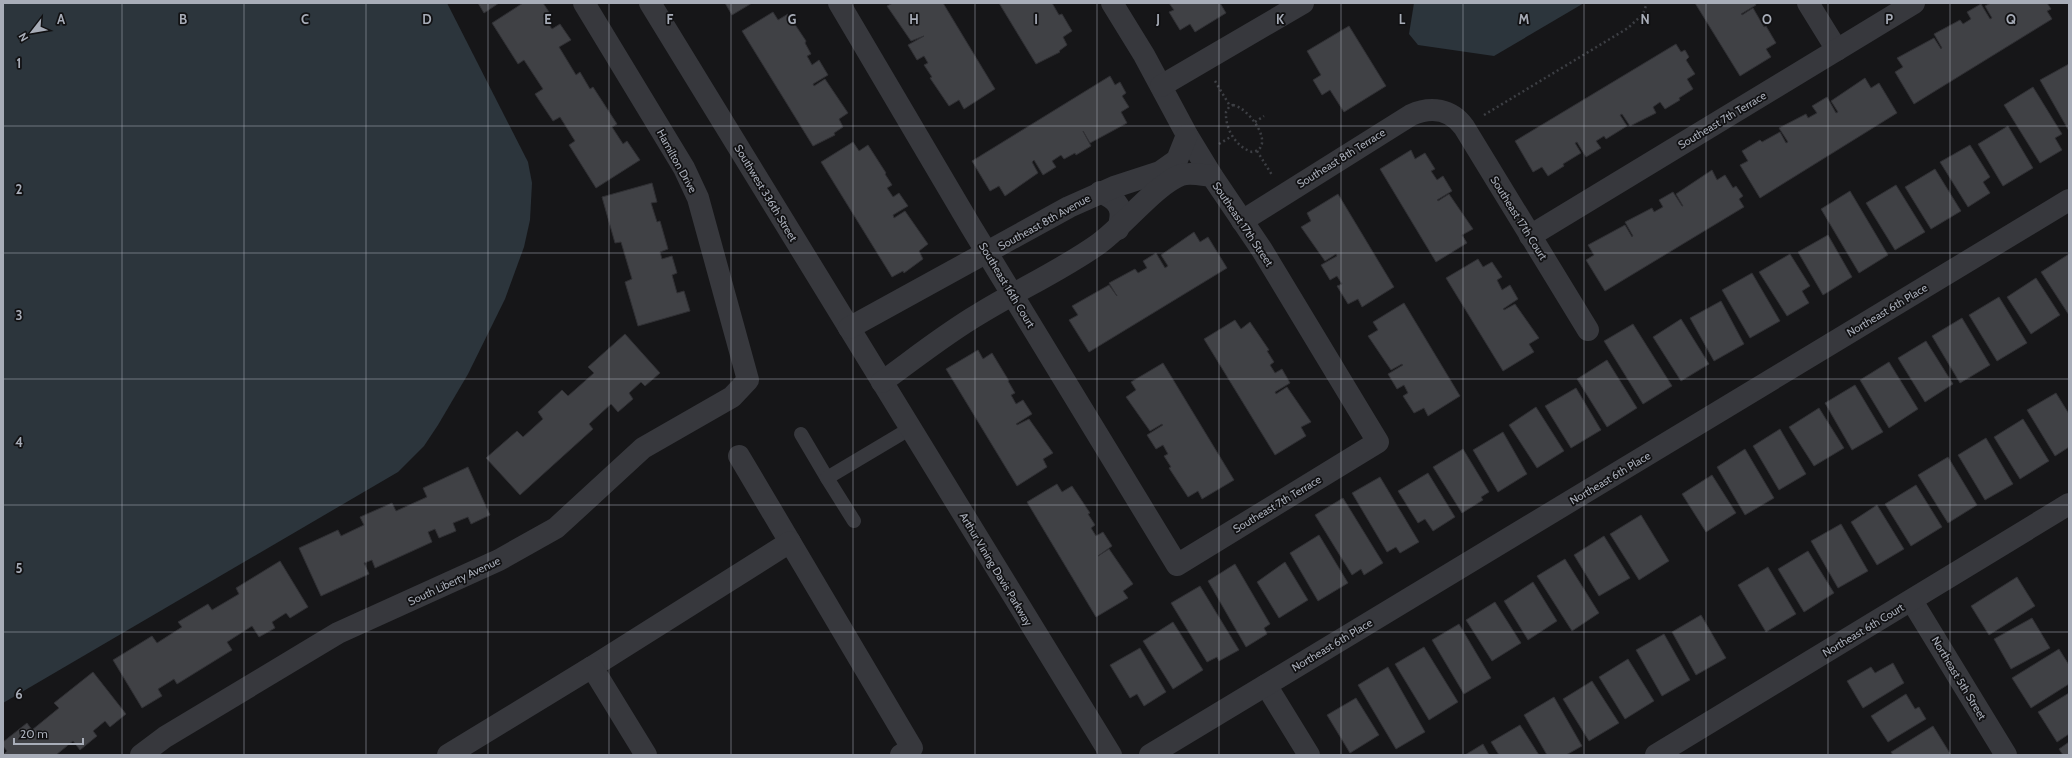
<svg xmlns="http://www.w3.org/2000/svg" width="2072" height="758" viewBox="0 0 2072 758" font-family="Cabin,sans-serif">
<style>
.water{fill:#2c353c}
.building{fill:#404145;stroke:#303034}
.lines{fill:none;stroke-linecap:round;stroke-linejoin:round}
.path{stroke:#3d3f44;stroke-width:2.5;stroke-dasharray:2 3;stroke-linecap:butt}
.lane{stroke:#37383d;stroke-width:14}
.street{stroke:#37383d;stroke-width:22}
.grid{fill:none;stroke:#a8adb8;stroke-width:1;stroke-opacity:0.55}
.labels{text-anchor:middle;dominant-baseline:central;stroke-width:3.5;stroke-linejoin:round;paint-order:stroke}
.street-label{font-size:11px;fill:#a8adb8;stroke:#111113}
.grid-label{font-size:13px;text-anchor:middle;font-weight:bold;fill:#a8adb8;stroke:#111113;stroke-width:3.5;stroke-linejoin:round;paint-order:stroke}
</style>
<rect width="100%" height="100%" fill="#161618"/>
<g class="water">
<path d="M3,3H447L528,162L532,183L530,220L524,247L505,299L468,374L438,425L424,446L398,472L3,703Z"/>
<path d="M1414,3H1584L1494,56L1418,45L1409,34Z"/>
</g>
<g class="building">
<path d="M478,3H499L484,13Z"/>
<path d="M523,3H543L549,12L543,16L552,29L560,24L571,40L559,47L576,75L580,72L590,89L593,87L617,124L612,127L623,144L627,141L640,160L596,188L569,145L575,141L560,117L553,121L535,94L543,89L524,60L518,64L492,23Z"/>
<path d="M725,3H752L732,15Z"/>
<path d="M893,3H943L995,89L964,109L959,100L949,106L930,78L932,77L924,65L928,63L924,56L917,60L908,45L924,36L911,41L887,6Z"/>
<path d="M999,3H1052L1059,15L1062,14L1072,31L1063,37L1067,45L1059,51L1060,52L1036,64Z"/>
<path d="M1169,3H1220L1226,13L1195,32L1190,24L1180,30L1169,12L1174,10Z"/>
<path d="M1695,3H1755L1756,5L1741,14L1742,15L1753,8L1764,27L1766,26L1776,43L1766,49L1771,57L1740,76Z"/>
<path d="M1991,3H2047L2051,9L2047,11L2052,19L1914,104L1895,72L1903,67L1897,58L1934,38L1941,49L1942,48L1934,34L1960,20L1963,24L1971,19L1967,12L1981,4L1990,19L1992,18L1985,6Z"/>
<path d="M773,12L778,20L788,14L806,41L805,43L811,54L807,56L812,65L819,60L828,75L813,84L814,86L825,79L848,113L839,119L843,127L834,133L835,135L813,146L742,31Z"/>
<path d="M1349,26L1386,86L1344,112L1330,90L1322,95L1313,80L1321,75L1307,51Z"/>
<path d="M1676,44L1681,52L1685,50L1689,57L1686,60L1695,74L1687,79L1693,89L1679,98L1680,100L1665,109L1660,102L1653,107L1656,113L1630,126L1622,114L1620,115L1627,126L1606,139L1604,136L1596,141L1601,148L1586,157L1577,142L1575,143L1581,153L1563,164L1564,166L1548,176L1542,167L1533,172L1515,141Z"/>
<path d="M2069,64V131L2040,80Z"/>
<path d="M1110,76L1115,85L1120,82L1126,93L1122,96L1129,107L1121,112L1127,123L1090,143L1083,131L1091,146L1076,155L1075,153L1064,159L1061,155L1052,161L1056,167L1043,175L1034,160L1032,162L1038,173L1005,196L999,186L990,191L972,161Z"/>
<path d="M1865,78L1871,88L1879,83L1897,113L1760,198L1740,165L1748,161L1742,151L1760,140L1762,142L1780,132L1786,143L1788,142L1779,128L1806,114L1808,118L1817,113L1812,106L1827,97L1836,113L1838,112L1831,101Z"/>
<path d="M2033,87L2062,134L2055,138L2062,150L2040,163L2004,105Z"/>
<path d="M2008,126L2033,168L2003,186L1978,144Z"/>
<path d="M853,142L859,151L868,145L886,173L885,174L892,185L887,188L893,197L899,193L908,206L893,215L894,218L905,211L928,244L919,251L923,259L904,273L903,271L892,277L821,162Z"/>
<path d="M1970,145L1990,177L1983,182L1990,193L1968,207L1940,162Z"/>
<path d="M1411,150L1415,159L1425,153L1435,169L1431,171L1437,180L1443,176L1452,191L1437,200L1438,201L1449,194L1473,229L1462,235L1467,243L1436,262L1380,169Z"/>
<path d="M1935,169L1961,211L1931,229L1905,187Z"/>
<path d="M1712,170L1717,180L1725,175L1733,188L1736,186L1743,196L1739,199L1744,207L1605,291L1586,260L1594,255L1588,245L1625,225L1632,237L1633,236L1625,222L1652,208L1654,212L1663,207L1659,200L1673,192L1682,206H1683L1676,194Z"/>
<path d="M652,183L657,202L651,203L657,222L660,221L668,249L660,252L662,259L672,256L677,273L672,275L677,293L684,291L690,311L638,326L625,282L632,279L621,242L615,243L602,197Z"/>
<path d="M1896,185L1925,232L1895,250L1866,203Z"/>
<path d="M1850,191L1888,255L1859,273L1821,209Z"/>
<path d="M1338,194L1394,287L1362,307L1358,299L1348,304L1337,286L1342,284L1337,276L1330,280L1321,265L1337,256L1336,254L1325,261L1301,227L1311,221L1307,213Z"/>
<path d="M1194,232L1200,242L1208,237L1227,268L1089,352L1069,320L1078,315L1072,306L1109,285L1117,296L1109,283L1135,269L1138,273L1147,268L1143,261L1156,253L1165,268L1168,266L1161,255Z"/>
<path d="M1828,235L1852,277L1823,295L1798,252Z"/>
<path d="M1790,254L1810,286L1802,291L1809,303L1787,316L1759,272Z"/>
<path d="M2069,254V315L2041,272Z"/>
<path d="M1478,259L1483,267L1492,262L1502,277L1497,280L1502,290L1510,285L1518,299L1503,309L1504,310L1515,304L1539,338L1529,344L1534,352L1503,371L1446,278Z"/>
<path d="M1752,273L1780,321L1750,338L1722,290Z"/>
<path d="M2036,278L2060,315L2031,334L2007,297Z"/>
<path d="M1999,297L2027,343L1997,361L1969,315Z"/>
<path d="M1721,301L1744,344L1714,361L1690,318Z"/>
<path d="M1404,303L1460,396L1428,416L1424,408L1414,413L1403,396L1408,393L1404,385L1397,389L1388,374L1403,365L1402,364L1391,370L1368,336L1378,330L1373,322Z"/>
<path d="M1962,318L1990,365L1960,383L1932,336Z"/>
<path d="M1681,319L1709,364L1681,381L1653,337Z"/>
<path d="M1235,320L1241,329L1250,322L1269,350L1267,351L1274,362L1270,365L1275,373L1282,369L1290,383L1275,392L1276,394L1287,387L1311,422L1301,427L1306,436L1275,455L1204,339Z"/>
<path d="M1633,324L1672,386L1643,404L1604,341Z"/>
<path d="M625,334L660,373L645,386L641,382L629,393L633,399L618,412L611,404L589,424L593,429L520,495L486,458L517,431L523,437L543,419L538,412L562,390L568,396L594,373L588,367Z"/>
<path d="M1926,341L1953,384L1925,402L1898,358Z"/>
<path d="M978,350L983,359L992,353L1009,381H1008L1015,393L1011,395L1016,404L1023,400L1032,414L1016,424L1017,425L1029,419L1053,453L1043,459L1047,467L1017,486L946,369Z"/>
<path d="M1607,360L1637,408L1607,427L1577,379Z"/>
<path d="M1889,362L1918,409L1889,428L1860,380Z"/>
<path d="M1163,363L1234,480L1202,499L1198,491L1188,497L1169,468L1171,467L1164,456L1168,454L1163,445L1156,449L1147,435L1163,425L1162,424L1150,431L1126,397L1136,390L1131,382Z"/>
<path d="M1855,385L1883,432L1852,450L1825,403Z"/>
<path d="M1576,388L1601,430L1571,448L1545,406Z"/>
<path d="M2056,393L2069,414V447L2055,456L2027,410Z"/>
<path d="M1536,407L1564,451L1537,468L1509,425Z"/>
<path d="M1819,408L1844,448L1814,466L1789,427Z"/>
<path d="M2023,419L2049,461L2020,479L1994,437Z"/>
<path d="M1780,429L1806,474L1779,490L1753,446Z"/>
<path d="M1503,432L1527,474L1498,492L1473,450Z"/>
<path d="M1986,438L2013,484L1985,500L1958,455Z"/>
<path d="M1463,449L1489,492L1481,497L1483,500L1462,513L1433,467Z"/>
<path d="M1745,449L1774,498L1745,515L1717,467Z"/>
<path d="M1948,457L1977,505L1948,523L1918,475Z"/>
<path d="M468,467L490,515L471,524L468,517L453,523L456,531L439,538L435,529L428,532L432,542L375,568L372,560L364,563L369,574L321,596L299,548L338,530L341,536L364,525L360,517L392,503L396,511L427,497L423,488Z"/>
<path d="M1428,473L1455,517L1433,531L1425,519L1418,523L1398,491Z"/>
<path d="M1712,475L1736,513L1706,532L1682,494Z"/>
<path d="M1380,477L1419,542L1400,553L1396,547L1387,552L1352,493Z"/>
<path d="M1057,484L1062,492L1072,486L1090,513L1088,514L1095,525L1091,528L1096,536L1103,532L1112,546L1098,556L1109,549L1133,584L1123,591L1128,598L1096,617L1027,502Z"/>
<path d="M1916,485L1942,527L1911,546L1885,504Z"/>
<path d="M1343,498L1383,563L1364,575L1361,569L1352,575L1315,515Z"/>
<path d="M1877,505L1904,549L1877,565L1851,522Z"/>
<path d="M1641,515L1669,561L1639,580L1610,534Z"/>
<path d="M1841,524L1868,571L1838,588L1811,541Z"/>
<path d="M1319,535L1348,583L1318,601L1290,553Z"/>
<path d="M1604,536L1630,578L1599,596L1574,555Z"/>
<path d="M1808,551L1834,593L1804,612L1778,569Z"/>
<path d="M1565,559L1599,613L1572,631L1537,576Z"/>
<path d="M280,561L308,607L290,618L286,613L272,622L275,628L259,637L252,626L227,642L232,650L177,684L174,679L158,689L162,696L142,708L113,660L152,636L157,643L182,627L178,622L208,604L212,610L239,594L236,588Z"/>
<path d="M1285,562L1308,600L1279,618L1257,582Z"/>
<path d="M1235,564L1270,624L1264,628L1267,634L1246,647L1208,581Z"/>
<path d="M1768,567L1796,614L1766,632L1738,585Z"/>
<path d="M2017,577L2035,606L1989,635L1971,606Z"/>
<path d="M1533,582L1557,621L1528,640L1504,601Z"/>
<path d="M1200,586L1239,650L1219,661L1217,657L1207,662L1171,603Z"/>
<path d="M1495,602L1521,643L1492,661L1466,620Z"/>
<path d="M1701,615L1726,658L1696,675L1672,632Z"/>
<path d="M2032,618L2050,648L2011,669L1994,639Z"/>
<path d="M1173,622L1203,670L1173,689L1143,641Z"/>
<path d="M1459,624L1491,678L1464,694L1432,640Z"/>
<path d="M1664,634L1690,680L1662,696L1636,650Z"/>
<path d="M1424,647L1458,702L1429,720L1395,664Z"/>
<path d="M1140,648L1166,692L1144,706L1137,694L1130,698L1110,665Z"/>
<path d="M2059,649L2069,665V684L2031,708L2012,678Z"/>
<path d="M1628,659L1654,701L1625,719L1599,677Z"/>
<path d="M1893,663L1904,683L1863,708L1847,681L1871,667L1875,673Z"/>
<path d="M1388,667L1425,732L1396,749L1358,685Z"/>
<path d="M93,672L126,714L110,727L105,721L93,731L97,736L80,750L73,741L56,755H3L7,751L3,746V742L27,723L32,730L59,708L54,703Z"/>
<path d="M1592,681L1619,723L1589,741L1563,699Z"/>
<path d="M2069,693V734L2057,742L2038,712Z"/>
<path d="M1906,694L1915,709L1919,707L1926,719L1888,742L1871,716Z"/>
<path d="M1554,697L1582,746L1566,755H1547L1524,715Z"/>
<path d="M1356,698L1379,735L1350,753L1327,715Z"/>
<path d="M1520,725L1539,755H1499L1491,742Z"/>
<path d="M1933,726L1951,755H1893L1891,752Z"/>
<path d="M2069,742V755H2063L2059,749Z"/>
<path d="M1483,744L1489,755H1465Z"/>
</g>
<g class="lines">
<g class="path">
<path d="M1215,81L1230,106"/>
<path d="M1233,105C1250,108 1277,148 1252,152C1236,147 1225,129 1226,112L1229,107Z"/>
<path d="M1484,115L1628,28L1643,14L1647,3"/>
<path d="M1255,122L1264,116"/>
<path d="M1219,144L1232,136"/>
<path d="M1257,151L1272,175"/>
</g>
<g class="lane">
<path d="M801,434L827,478"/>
<path d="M854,521L827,478L911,428"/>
</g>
<g class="street">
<path d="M650,3L1111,755"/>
<path d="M839,3L970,225L1177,565L1378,442L1262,250L1212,176L1187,135L1144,55L1112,3"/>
<path d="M1808,3L1837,50"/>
<path d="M1161,86L1303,3"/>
<path d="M1100,192C1120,201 1124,209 1118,229"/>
<path d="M1242,221L1411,115C1431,106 1451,109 1464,127L1588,330"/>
<path d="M1530,236L1914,3"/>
<path d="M849,328L1069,207L1114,187L1160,172L1177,160L1187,135"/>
<path d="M882,382C914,359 945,334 979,314C1018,290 1060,271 1097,245C1123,227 1155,185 1181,175C1190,172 1202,175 1212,176"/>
<path d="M739,456L790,542"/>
<path d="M1912,601L2006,755"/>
<path d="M592,667L790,542L912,748L901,755"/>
<path d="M1266,685L1309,755"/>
<path d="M141,755L165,737L338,633L499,560L556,528L643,448L732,397L748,380L698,198L684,168L584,3"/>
<path d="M448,755L592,667L646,755"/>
<path d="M1150,755L2069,200"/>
<path d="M1656,755L2069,504"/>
</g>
</g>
<path class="grid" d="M122,3V755M244,3V755M366,3V755M488,3V755M609,3V755M731,3V755M853,3V755M975,3V755M1097,3V755M1219,3V755M1341,3V755M1463,3V755M1584,3V755M1706,3V755M1828,3V755M1950,3V755M3,126H2069M3,253H2069M3,379H2069M3,505H2069M3,632H2069"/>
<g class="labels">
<g class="street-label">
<text transform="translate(1722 120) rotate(-31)">Southeast 7th Terrace</text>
<text transform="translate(1341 158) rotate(-32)">Southeast 8th Terrace</text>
<text transform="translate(677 161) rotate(61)">Hamilton Drive</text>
<text transform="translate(766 193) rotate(59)">Southwest 336th Street</text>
<text transform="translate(1519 218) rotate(58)">Southeast 17th Court</text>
<text transform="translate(1044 222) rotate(-29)">Southeast 8th Avenue</text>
<text transform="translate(1243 224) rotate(56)">Southeast 17th Street</text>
<text transform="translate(1007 285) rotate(59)">Southeast 16th Court</text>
<text transform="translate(1887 310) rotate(-31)">Northeast 6th Place</text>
<text transform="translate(1610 478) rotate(-31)">Northeast 6th Place</text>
<text transform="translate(1277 504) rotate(-31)">Southeast 7th Terrace</text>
<text transform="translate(996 569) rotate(59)">Arthur Vining Davis Parkway</text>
<text transform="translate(454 581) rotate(-25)">South Liberty Avenue</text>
<text transform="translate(1863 630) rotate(-31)">Northeast 6th Court</text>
<text transform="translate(1332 645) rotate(-31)">Northeast 6th Place</text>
<text transform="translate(1959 678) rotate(59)">Northeast 5th Street</text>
</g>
</g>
<g class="grid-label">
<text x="61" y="24">A</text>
<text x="183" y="24">B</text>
<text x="305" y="24">C</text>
<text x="427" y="24">D</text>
<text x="548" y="24">E</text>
<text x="670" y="24">F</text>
<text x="792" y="24">G</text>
<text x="914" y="24">H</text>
<text x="1036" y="24">I</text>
<text x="1158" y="24">J</text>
<text x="1280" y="24">K</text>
<text x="1402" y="24">L</text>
<text x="1524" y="24">M</text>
<text x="1645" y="24">N</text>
<text x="1767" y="24">O</text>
<text x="1889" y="24">P</text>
<text x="2011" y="24">Q</text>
<text x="19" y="68">1</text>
<text x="19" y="194">2</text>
<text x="19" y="320">3</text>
<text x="19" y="447">4</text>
<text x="19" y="573">5</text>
<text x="19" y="699">6</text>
</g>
<rect width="2072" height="758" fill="none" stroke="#a8adb8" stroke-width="8"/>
<g transform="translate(32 32) rotate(239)" stroke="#111113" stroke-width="3" paint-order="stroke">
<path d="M0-3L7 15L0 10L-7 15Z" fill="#a8adb8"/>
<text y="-6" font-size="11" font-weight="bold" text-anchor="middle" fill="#a8adb8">N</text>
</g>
<path d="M14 738v6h69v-6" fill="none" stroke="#a8adb8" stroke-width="2"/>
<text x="20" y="738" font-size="12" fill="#a8adb8" stroke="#111113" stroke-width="3" paint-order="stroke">20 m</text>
</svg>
